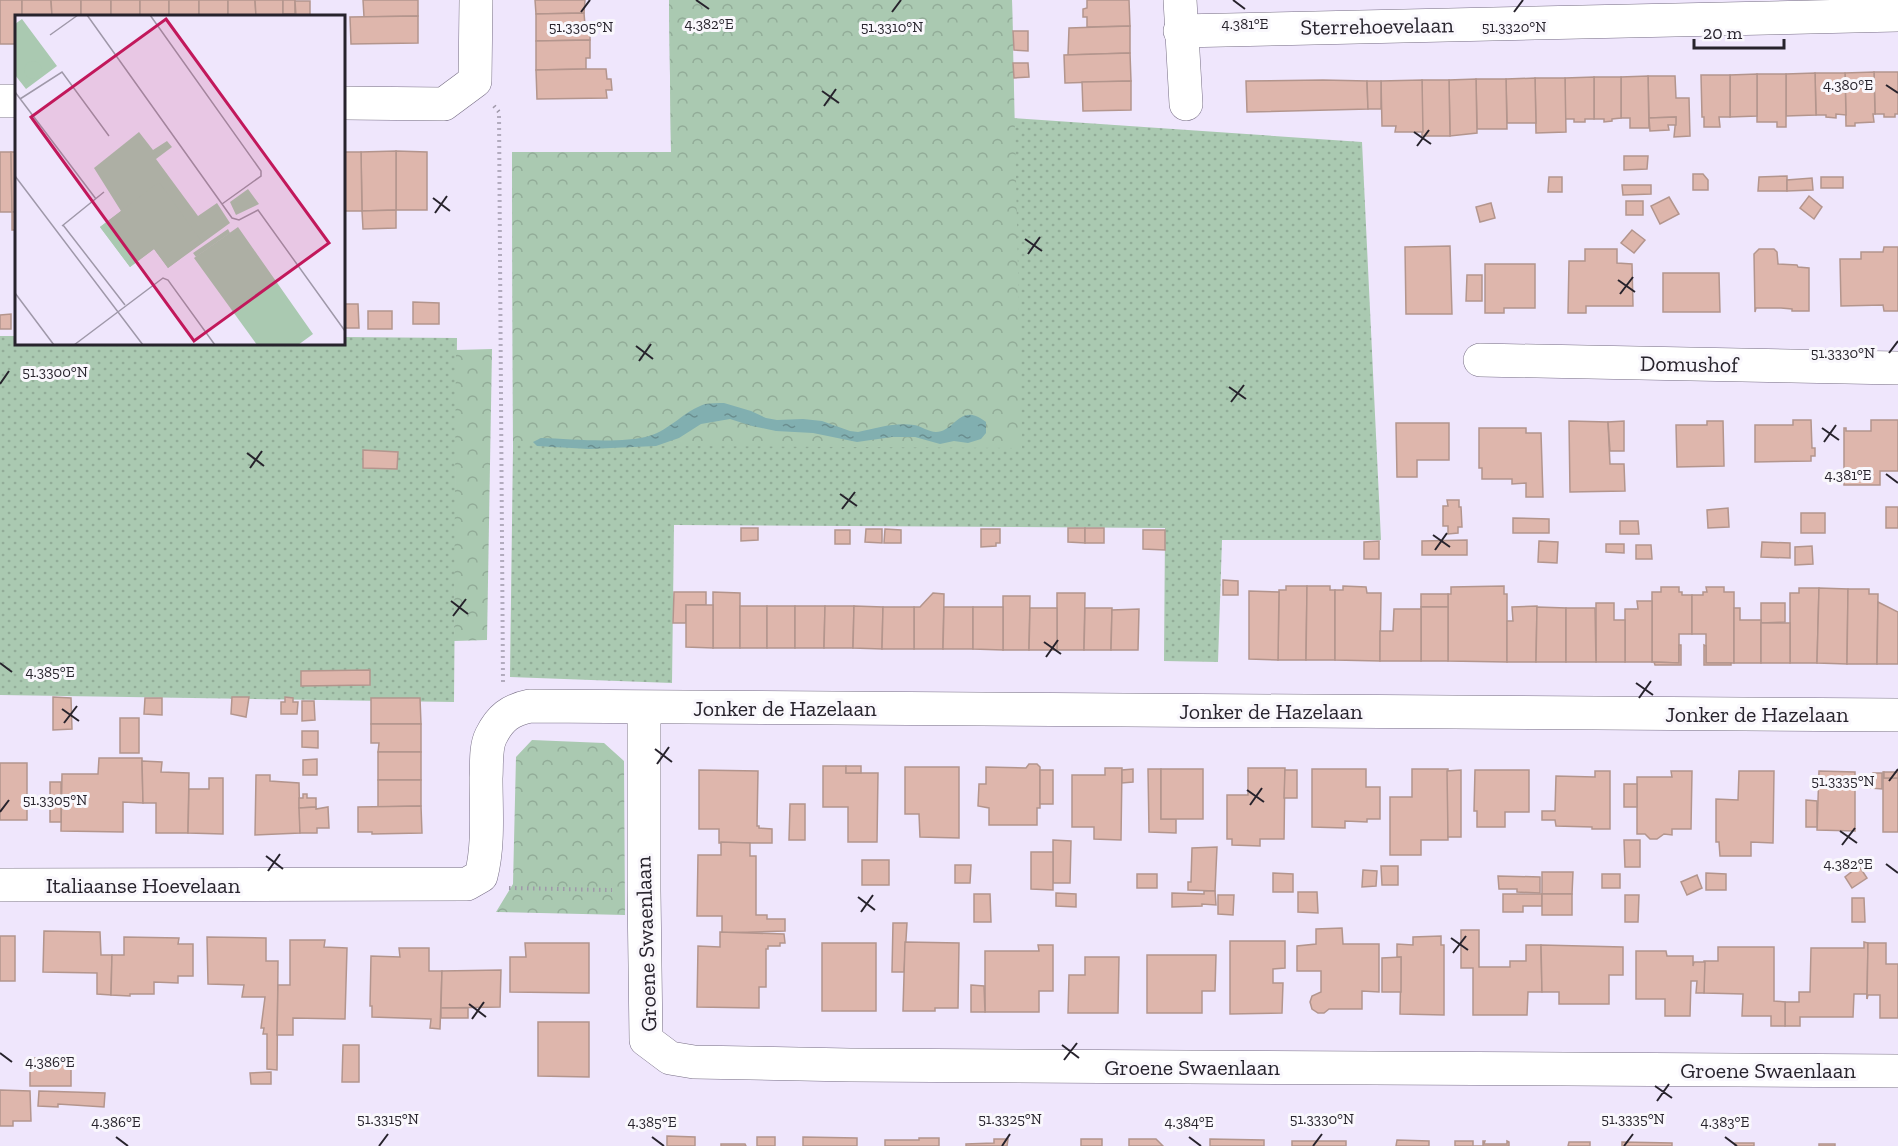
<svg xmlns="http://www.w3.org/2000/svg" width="1898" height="1146" viewBox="0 0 1898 1146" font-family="'Zilla Slab',serif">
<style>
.grass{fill:url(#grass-dots)}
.forest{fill:url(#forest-crowns)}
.water{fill:url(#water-ripples)}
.building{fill:#deb6ac;stroke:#b3958d;stroke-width:1.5}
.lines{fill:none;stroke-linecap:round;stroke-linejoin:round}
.minor-casing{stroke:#766d84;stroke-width:34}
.path{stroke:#9f98a9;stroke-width:4;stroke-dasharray:1.5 4.5;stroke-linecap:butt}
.minor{stroke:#fff;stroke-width:33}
.ticks{fill:none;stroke:#27232c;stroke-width:2}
.labels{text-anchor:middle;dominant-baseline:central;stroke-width:6;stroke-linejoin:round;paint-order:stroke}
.street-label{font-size:22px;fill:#27232c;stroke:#f9f7fc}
.inset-road{fill:none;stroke:#9f98a9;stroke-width:1.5}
.view{fill:#c2185b;fill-opacity:0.15;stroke:#c2185b;stroke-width:3}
.inset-edge{fill:none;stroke:#27232c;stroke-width:3}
.ticks-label{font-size:15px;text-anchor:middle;fill:#27232c;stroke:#f9f7fc;stroke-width:6;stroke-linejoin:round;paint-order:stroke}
</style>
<defs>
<pattern id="grass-dots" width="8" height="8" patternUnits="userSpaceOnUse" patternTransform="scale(1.5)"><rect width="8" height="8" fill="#aac9b1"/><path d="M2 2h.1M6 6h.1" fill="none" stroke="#92ac98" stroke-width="1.8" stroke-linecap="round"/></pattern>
<pattern id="forest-crowns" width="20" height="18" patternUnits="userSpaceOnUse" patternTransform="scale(1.5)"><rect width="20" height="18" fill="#aac9b1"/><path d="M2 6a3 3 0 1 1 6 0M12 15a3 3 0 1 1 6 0" fill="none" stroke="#92ac98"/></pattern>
<pattern id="water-ripples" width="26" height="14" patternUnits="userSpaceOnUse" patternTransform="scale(1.5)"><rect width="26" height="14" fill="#81afb0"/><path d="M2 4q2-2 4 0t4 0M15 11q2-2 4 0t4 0" fill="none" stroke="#6a8e8f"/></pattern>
</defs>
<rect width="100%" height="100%" fill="#efe6fc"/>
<g class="grass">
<path d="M669,0H1012L1014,118L1362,142L1381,540H1222L1218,662L1164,661L1165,528L674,525L672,683L510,677L513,445L512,152H671Z"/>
<path d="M0,336H16V344H344V337L457,338L454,702L0,695Z"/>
</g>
<g class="forest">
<path d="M669,0H1012L1022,448L513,445L512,152H671Z"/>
<path d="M492,349L487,640L454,641L456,350Z"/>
<path d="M532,740L604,743L624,761L625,915L496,912L513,884L516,757Z"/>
</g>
<path class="water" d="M724,403L751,411L766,418L777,420L803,419L822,421L850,431L858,432C876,428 896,422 914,425C921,426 929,432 936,432C955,432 960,401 986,422V433L981,439L968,443L954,441L940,444L915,437H892L857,442L813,433L776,431L752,426L730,419L701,424L679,438L656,446L589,449L537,446L533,442L541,438C573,439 619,444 649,436C670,430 684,411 705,404C711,403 718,403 724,403Z"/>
<g class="building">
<path d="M0,0H22V16H16V44H0Z"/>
<path d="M22,0H51L52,16H22Z"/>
<path d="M51,0H81V16H52Z"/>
<rect x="81" y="0" width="30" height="16"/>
<rect x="111" y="0" width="29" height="16"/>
<rect x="140" y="0" width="29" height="16"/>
<rect x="169" y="0" width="30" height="16"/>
<rect x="199" y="0" width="29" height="16"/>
<path d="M228,0H255L256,16H228Z"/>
<path d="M255,0H283V14H295L296,16H256Z"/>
<rect x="283" y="0" width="12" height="14"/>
<path d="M363,0H418V16L364,17Z"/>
<path d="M535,0H585L584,13L536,14Z"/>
<path d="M1087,0H1129L1130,26L1087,27V17H1083V9L1087,8Z"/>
<path d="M295,1H310V16H296Z"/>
<path d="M584,13L585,25H590V40L536,41V14Z"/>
<path d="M418,16V43L351,44L350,17Z"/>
<path d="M1130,26V53L1068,55L1069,28Z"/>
<path d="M1013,31H1028V51L1014,50Z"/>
<path d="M590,40V58H586V69L536,70V41Z"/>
<path d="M1130,53L1131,81L1065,83L1064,55Z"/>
<path d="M1013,63H1028L1029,77L1014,78Z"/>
<path d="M586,69H606L607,79H611L612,90H606L607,98L537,99L536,70Z"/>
<path d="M1874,72H1898V114H1895V117H1884V114H1875Z"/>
<path d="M1874,72L1875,114H1873L1874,122L1855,123V126H1846L1845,73Z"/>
<path d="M1815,73H1845L1846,115L1836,114V118L1826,117V115H1816Z"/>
<path d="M1815,73L1816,115L1786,116V74Z"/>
<path d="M1757,74H1786V127H1777V122H1757Z"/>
<path d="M1757,74V116L1730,117V75Z"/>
<path d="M1701,75H1730V117H1719L1720,127H1704V117H1702Z"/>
<path d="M1648,76H1675L1676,98H1689L1690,136L1674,137L1676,117L1649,118Z"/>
<path d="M1648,76L1649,128H1630V118H1621V77Z"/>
<path d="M1594,77H1621V118L1612,119V121L1604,122V119H1594Z"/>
<path d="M1594,77V119H1585V122H1574V119H1565V78Z"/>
<path d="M1535,78H1565L1566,132L1536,133Z"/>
<path d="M1535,78L1536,123H1507L1506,79Z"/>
<path d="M1476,79H1506L1507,129H1477Z"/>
<path d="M1476,79L1477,133L1450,136L1449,80Z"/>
<path d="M1323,80L1367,81L1368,109L1247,112L1246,81Z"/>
<path d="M1422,80H1449L1450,136H1422Z"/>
<path d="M1422,80L1423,132H1395L1396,126H1382L1381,81Z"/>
<path d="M1131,81V110L1083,111L1082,82Z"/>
<path d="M1367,81H1381V109H1368Z"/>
<path d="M1676,117V125H1668L1669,130L1650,131L1649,118Z"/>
<path d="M396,151L427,152V210H396Z"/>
<path d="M396,151V210L362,211L361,152Z"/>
<path d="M0,152H11L12,212H0Z"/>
<path d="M11,152H16V212H12Z"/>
<path d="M344,152H361L362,211H344Z"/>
<path d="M1624,156H1648L1647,169L1624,170Z"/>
<path d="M1693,174H1703L1708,180V190H1693Z"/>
<path d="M1787,176V191H1758L1759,177Z"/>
<path d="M1549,177H1562V192H1548Z"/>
<rect x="1821" y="177" width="22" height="11"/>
<path d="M1812,178L1813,190L1787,191V180Z"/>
<path d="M1622,185H1651V194L1623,195Z"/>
<path d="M1809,196L1822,207L1814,219L1800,208Z"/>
<path d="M1669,197L1679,214L1660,224L1651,206Z"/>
<rect x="1626" y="201" width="17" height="14"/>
<path d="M1491,203L1495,218L1480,222L1476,207Z"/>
<path d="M396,210V228L363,229L362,211Z"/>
<rect x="12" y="212" width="4" height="18"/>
<path d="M1632,230L1645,240L1634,253L1621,243Z"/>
<path d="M1450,246L1452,314H1406L1405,247Z"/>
<path d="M1884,247H1898V311H1884L1883,305L1841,306L1840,259H1861V252H1883Z"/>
<path d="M1585,249H1617V263L1632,264L1633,306H1586V313H1568L1569,261H1585Z"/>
<path d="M1759,249H1774L1777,252L1778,264L1797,265L1798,267L1809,268V311H1792V309L1781,308H1756L1755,312L1754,254Z"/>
<path d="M1485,264H1535V308H1504V313H1485Z"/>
<path d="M1663,273H1719L1720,312H1663Z"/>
<path d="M1467,275H1482V301H1466Z"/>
<path d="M413,302L439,303V324H413Z"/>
<path d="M344,304H358L359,328H344Z"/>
<rect x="368" y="311" width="24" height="18"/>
<path d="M11,314V329H0V315Z"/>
<path d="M1793,420H1811L1812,448H1815V456H1811V461L1755,462V425H1793Z"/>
<path d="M1871,420H1898V471H1880V485H1844V428H1846V431H1871Z"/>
<path d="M1569,421L1608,422L1610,464H1624L1625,491L1570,492Z"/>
<path d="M1624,421V451H1610L1608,422Z"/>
<path d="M1707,421H1723L1724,466L1677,467L1676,425H1707Z"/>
<path d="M1396,423H1449V460H1417V477H1397Z"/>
<path d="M1479,428H1526V433H1541L1543,497H1526V483L1512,484V479H1482V468H1479Z"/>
<path d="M363,450L398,452L397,469L363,468Z"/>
<path d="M1447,500H1459V507H1461L1462,527H1458V533L1448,534V526H1443V506H1448Z"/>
<rect x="1886" y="507" width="12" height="21"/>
<path d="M1728,508L1729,527L1708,528L1707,510Z"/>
<rect x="1801" y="513" width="24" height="20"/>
<path d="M1513,518L1549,519V533H1513Z"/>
<path d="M1620,521H1638L1639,534H1620Z"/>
<path d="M741,528H758V540L741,541Z"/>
<path d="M1068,528H1085V543L1068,542Z"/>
<rect x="1085" y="528" width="19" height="15"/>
<path d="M866,529H882V543L865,542Z"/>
<path d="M885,529L901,530V543H884Z"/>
<path d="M981,529H1000V543H996V546L981,547Z"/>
<rect x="835" y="530" width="15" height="14"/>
<path d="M1143,530H1165V550L1143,549Z"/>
<path d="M1467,540V555H1422V541Z"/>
<path d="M1379,541V559H1364V542Z"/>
<path d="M1539,541L1558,542L1557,563L1538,562Z"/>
<path d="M1762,542L1790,543V558L1761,557Z"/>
<path d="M1606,544H1624V553L1606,552Z"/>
<path d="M1636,545H1651L1652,559H1636Z"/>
<path d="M1812,546L1813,564L1795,565V547Z"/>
<path d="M1223,580L1238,581V595H1223Z"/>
<path d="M1286,586H1307L1306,660H1278L1279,590H1286Z"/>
<path d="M1307,586H1330V590H1335V660H1306Z"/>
<path d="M1343,586L1366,587L1367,593H1381L1380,661L1335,660V590H1343Z"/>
<path d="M1504,586V594H1507V662L1448,661V594H1451V587Z"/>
<path d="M1661,587H1679V592H1682V595H1692V634H1679V663L1652,662V592H1661Z"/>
<path d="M1706,587H1724V592H1734V663H1706V634H1692V595H1703V592H1707Z"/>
<path d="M1799,588H1819L1817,663H1790V593H1799Z"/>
<path d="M1819,588L1848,589L1847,664L1817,663Z"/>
<path d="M1848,589H1869V594H1878L1877,664H1847Z"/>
<path d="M1249,591L1279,592L1278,660L1249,659Z"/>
<path d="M674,592H706V605H686V623H673Z"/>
<path d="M713,592L740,593V648H713Z"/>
<path d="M933,593L944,594L943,649H914V607H920Z"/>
<path d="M1057,593H1085L1084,650H1057Z"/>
<rect x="1421" y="594" width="27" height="13"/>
<path d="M1003,596H1030L1029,650H1003Z"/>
<path d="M1637,601H1652V662H1625V609H1638Z"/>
<path d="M1878,602L1898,612V664H1877Z"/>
<path d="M1596,603H1614V620H1625V662H1596Z"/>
<path d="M1761,603H1785V622L1761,623Z"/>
<path d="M686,605H713V648L686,647Z"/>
<rect x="740" y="606" width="27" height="42"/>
<rect x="767" y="606" width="28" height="42"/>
<path d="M795,606H825L824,648H795Z"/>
<path d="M825,606H854L853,648H824Z"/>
<path d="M854,606L883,607L882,649L853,648Z"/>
<path d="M1537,606L1536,662H1507V621H1513L1512,607Z"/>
<path d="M883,607H914V649H882Z"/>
<path d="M944,607H973V649H943Z"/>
<path d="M973,607H1003V650L973,649Z"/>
<rect x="1421" y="607" width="27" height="54"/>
<path d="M1537,607L1566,608V662H1536Z"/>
<path d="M1030,608H1057V650H1029Z"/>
<path d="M1085,608H1112L1111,650H1084Z"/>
<path d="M1566,608H1595L1596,662H1566Z"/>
<path d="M1734,608H1740V620H1761V663H1734Z"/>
<path d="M1139,609L1138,650H1111L1112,610Z"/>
<path d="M1394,609H1421V661H1380V631H1393Z"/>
<rect x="1761" y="623" width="29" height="40"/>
<path d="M1679,645H1681V665H1655L1654,662L1679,663Z"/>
<path d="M1704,645L1706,646V663H1731V665H1704Z"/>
<path d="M370,670V685L301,686V671Z"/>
<path d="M53,697L71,698L72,729L53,730Z"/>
<path d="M232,697H249L246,717L231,714Z"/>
<path d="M285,697L293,698V702H298L297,714H281V702H285Z"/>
<path d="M145,698H162V715L144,714Z"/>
<path d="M371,698H420L421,724H371Z"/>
<path d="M302,701H314L315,720L302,721Z"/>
<rect x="120" y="718" width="19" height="35"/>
<path d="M371,724H421V752H378L379,743H371Z"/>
<path d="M302,731H318V748L302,747Z"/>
<rect x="378" y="752" width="43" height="28"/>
<path d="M99,758H142L143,803L123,802V832L61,831L62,774H98Z"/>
<path d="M317,759V775H303V760Z"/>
<path d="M142,761L162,762L161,772L189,773L188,833H156V803H143Z"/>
<rect x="0" y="763" width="27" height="57"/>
<path d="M1029,764H1037L1040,767V808H1037V825H989V808L978,806L979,784H986V767L1026,768Z"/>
<path d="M823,766H846V773H878L877,842H848V807H823Z"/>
<rect x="846" y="766" width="15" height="7"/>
<path d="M905,767H959V838L920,837L919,814H905Z"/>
<path d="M1105,768H1122L1121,840L1094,839V827H1072V775H1105Z"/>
<path d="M1248,768H1285L1284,839H1260V846L1232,845V839H1227V795H1248Z"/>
<path d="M1133,769V782L1122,783V770Z"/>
<path d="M1148,769H1161V819H1176V833L1149,832Z"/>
<rect x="1161" y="769" width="42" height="50"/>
<path d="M1312,769H1366V787H1380V819H1367V822L1345,821V828L1312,827Z"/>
<path d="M1412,769H1448V840H1421V855H1390V797H1412Z"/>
<path d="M699,770L758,771L757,826H759V828L772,829V843H719V829H699Z"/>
<rect x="1040" y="770" width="13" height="34"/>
<path d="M1285,770H1297V798H1284Z"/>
<path d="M1461,770V837H1448L1447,771Z"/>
<path d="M1475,770H1529V812H1505V827H1477V811H1474Z"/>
<path d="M1595,771H1610V829H1592V827L1556,826L1555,820H1542V811H1555L1556,776L1595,777Z"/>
<path d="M1671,771H1692L1691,829H1672V835L1664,834L1657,839H1650L1645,834H1637V777H1672Z"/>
<path d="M1739,771H1774L1773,843L1751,842V856H1720L1719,842H1716V799L1738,800Z"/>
<path d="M1819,771L1855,772V831L1817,830Z"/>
<path d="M1883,772H1884V778H1898V832H1883Z"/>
<rect x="1884" y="772" width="14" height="6"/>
<path d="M1873,773H1882V789L1871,788Z"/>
<path d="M256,775H270V781L299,783L300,833L255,835Z"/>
<path d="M209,778H223V834L188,833L189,789H209Z"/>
<path d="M378,780H421V806L378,807Z"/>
<rect x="50" y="782" width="11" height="40"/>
<rect x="1624" y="784" width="13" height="23"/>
<path d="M303,794H307V798H316V807L299,808V798H303Z"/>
<path d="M1806,800L1817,801V827H1806Z"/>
<path d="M790,804H805V840H789Z"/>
<path d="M421,806L422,833L372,834V832H358V807Z"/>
<path d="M316,807V809L328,807L329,828H317V833H300L299,808Z"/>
<path d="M1053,840L1071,841L1070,883H1053Z"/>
<path d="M1624,840H1640V867H1625Z"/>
<path d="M721,842L750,843V856H756V915H767V919H785V931L722,933V916H697L698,855H721Z"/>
<path d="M1217,847L1215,891L1188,890V882H1191L1192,848Z"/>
<path d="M1031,852H1053V890L1031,889Z"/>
<rect x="862" y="860" width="27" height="25"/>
<path d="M955,865H971L970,883H955Z"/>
<path d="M1381,866H1398V885H1382Z"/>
<path d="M1859,866L1867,878L1852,888L1845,877Z"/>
<path d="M1363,870L1377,871L1376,886L1362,887Z"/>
<path d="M1542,872H1573L1572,894H1542Z"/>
<path d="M1273,873L1293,874V892H1273Z"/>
<path d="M1706,873L1726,874V890H1706Z"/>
<rect x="1137" y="874" width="20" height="14"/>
<rect x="1602" y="874" width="18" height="14"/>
<path d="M1697,875L1702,888L1687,895L1681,882Z"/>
<path d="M1498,876L1540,877V893L1517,892V889H1499Z"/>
<path d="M1204,891H1215L1216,905L1202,904V906L1172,907V893L1204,894Z"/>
<path d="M1298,892H1317L1318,913L1298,912Z"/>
<path d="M1056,893L1076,894V907L1056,906Z"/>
<path d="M974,894H990L991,922H974Z"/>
<path d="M1503,894H1542V906H1523V912H1503Z"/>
<rect x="1542" y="894" width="30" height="21"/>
<path d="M1218,895H1234L1233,915L1218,914Z"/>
<path d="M1625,895H1639L1638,922H1625Z"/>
<path d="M1852,898H1864L1865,922H1852Z"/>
<path d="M893,923H907L904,972H892Z"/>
<path d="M1342,928L1343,944H1379V992L1362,991V1009H1329L1324,1013H1318L1312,1009L1310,1002L1312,996L1321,992V971H1297V946L1316,944V929Z"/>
<path d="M1461,930H1479V967H1510V961H1526V945H1541L1542,992H1528L1527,1015H1473V968H1461Z"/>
<path d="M44,931L100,932L101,955H112L111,995L97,994V973L43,972Z"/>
<path d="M720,932L784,934L785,943H780V946H768V949H766V987H759V1008L697,1007L698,946L720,947Z"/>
<rect x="0" y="936" width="15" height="45"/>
<path d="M1441,936V945H1444V1015L1400,1014L1401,957H1397V944L1413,945V937Z"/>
<path d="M124,937L179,938L178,944H193V976H178V983L154,982V994H130V996L111,995L112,955H124Z"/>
<path d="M207,937L266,938V961H278L277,1070L267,1069V1034H263L264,1028H261L265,997H242L244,985L208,984Z"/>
<path d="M290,940H325L324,947L347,948L345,1019L293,1018V1035H277L278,985H290Z"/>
<path d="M1230,941H1285V968L1273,969V983H1283L1282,1013L1230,1014Z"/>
<path d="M905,942L959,943L958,1008H935V1011H903Z"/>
<path d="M1864,942L1868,943L1867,999V994H1854L1853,1017H1800V1026H1785V1002H1799V992H1810L1811,948H1864Z"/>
<path d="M525,943H589V993L510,992V957H526Z"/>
<rect x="822" y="943" width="54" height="68"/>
<path d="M1868,943H1886V964H1898V1018H1880V995H1868L1867,999Z"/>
<path d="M1038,945H1053V991H1039V1012H985V951H1039Z"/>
<path d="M1541,945L1623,947V975H1609V1004H1559V992H1542Z"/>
<path d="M1718,947H1774V1001L1785,1002V1026H1771V1016H1742L1743,994L1704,993V961H1718Z"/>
<path d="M399,948H429V971H442L440,1029L430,1028L431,1019L372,1017V1006H370L371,956L400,957Z"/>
<path d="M1636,951H1666L1667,956H1693V966L1694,962H1705L1704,993H1696L1697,981H1691L1690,1016H1665V999H1636Z"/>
<path d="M1147,955H1216L1215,991H1202V1013H1147Z"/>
<path d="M1085,957H1119L1118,1013H1068L1069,975H1085Z"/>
<path d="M1401,957V992H1382V958Z"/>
<path d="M501,970L500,1007L441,1008L442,971Z"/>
<path d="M971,985L984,986L985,1012H971Z"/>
<rect x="441" y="1008" width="27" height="10"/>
<path d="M538,1022H589V1077L538,1076Z"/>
<path d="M343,1045H359V1082H342Z"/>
<rect x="30" y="1058" width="41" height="28"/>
<path d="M271,1072V1084H251L250,1073Z"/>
<path d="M0,1090L30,1091L31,1121H13V1126H0Z"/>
<path d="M39,1091L105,1093L104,1107L58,1104V1107L38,1106Z"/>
<path d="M667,1136L695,1137V1146H667Z"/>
<rect x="757" y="1137" width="18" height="9"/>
<path d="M803,1137L857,1138V1146H803Z"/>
<path d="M919,1138H939V1146H885V1140H919Z"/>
<path d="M994,1139H1008L1007,1146H966V1144L994,1143Z"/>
<rect x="1081" y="1139" width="21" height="7"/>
<path d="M1129,1139H1156L1163,1146H1129Z"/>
<path d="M1210,1139L1264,1140V1146H1210Z"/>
<path d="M1397,1140L1429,1141V1146H1396Z"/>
<rect x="1292" y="1141" width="54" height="5"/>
<path d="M1455,1141H1473V1146H1483V1141H1485L1484,1144H1507V1141L1509,1142V1146H1455Z"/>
<path d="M1569,1142H1590V1146H1568Z"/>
<path d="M1622,1142L1672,1143V1146H1622Z"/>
<rect x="1735" y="1143" width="19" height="3"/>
<path d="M721,1144H745L746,1146H721Z"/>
<rect x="1819" y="1144" width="16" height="2"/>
</g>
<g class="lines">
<g class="minor-casing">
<g id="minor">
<path d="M1180,0L1186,104"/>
<path d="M1180,31L1898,15"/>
<path d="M0,101H16"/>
<path d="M344,103L444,104L475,81L476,0"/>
<path d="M1480,360L1898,368"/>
<path d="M644,708V891L646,1040L670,1058L694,1062L850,1065L1898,1071"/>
<path d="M0,885L467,884L481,876C489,845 486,810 486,778C487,765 485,748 491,736C500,718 510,710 530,706L1898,715"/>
</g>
</g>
<g class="path">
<path d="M494,106L499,112L503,682"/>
<path d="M509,888L612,890"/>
</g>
<use href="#minor" class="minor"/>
</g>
<path class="ticks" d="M696,0L709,9M1233,0L1245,9M581,12L590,0M892,12L901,0M1514,12L1523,0M1886,85L1898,93M822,91L839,103M824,106L836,89M1414,132L1431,144M1417,146L1429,130M433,198L450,211M435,213L447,196M1025,239L1042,251M1028,254L1040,237M1618,280L1635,292M1620,294L1633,277M636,346L653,359M1889,353L1898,341M639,361L651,344M0,384L9,371M1229,387L1246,399M1231,402L1244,385M1822,428L1839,440M1824,442L1836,425M247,453L264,466M250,468L262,451M1886,474L1898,483M840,494L857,506M842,509L855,492M1433,535L1450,547M1435,550L1447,533M451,601L468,614M453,616L466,599M1044,642L1061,654M1046,657L1058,640M0,663L12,672M1636,683L1653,695M1639,698L1651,681M62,709L79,721M64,723L77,706M655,749L672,762M657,764L669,747M1889,781L1898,769M1247,790L1264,802M1250,805L1262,788M0,812L9,800M1840,831L1857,843M1842,845L1855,828M266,856L283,869M1886,864L1898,873M268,871L280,854M858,897L875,910M861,912L873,895M1451,938L1468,950M1453,953L1466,936M469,1004L486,1017M472,1019L484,1002M1062,1045L1079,1058M0,1053L12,1062M1064,1060L1077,1043M1655,1086L1672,1098M1657,1101L1669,1084M116,1137L128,1146M652,1137L664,1146M1189,1137L1201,1146M1725,1137L1737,1146M379,1146L388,1134M1002,1146L1010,1134M1313,1146L1322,1134M1624,1146L1633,1134"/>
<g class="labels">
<g class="street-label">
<text transform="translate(1377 26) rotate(-1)">Sterrehoevelaan</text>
<text transform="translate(1689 364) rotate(1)">Domushof</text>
<text x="785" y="708">Jonker de Hazelaan</text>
<text x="1271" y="711">Jonker de Hazelaan</text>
<text x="1757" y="714">Jonker de Hazelaan</text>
<text x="143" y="885">Italiaanse Hoevelaan</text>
<text transform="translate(646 944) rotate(-92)">Groene Swaenlaan</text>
<text x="1192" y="1067">Groene Swaenlaan</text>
<text x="1768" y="1070">Groene Swaenlaan</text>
</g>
</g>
<g transform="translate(15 15)">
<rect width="330" height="330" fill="#efe6fc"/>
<path d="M124,117L138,135L152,126L157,132L141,144L183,201L202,188L215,208L153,253L139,234L115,252L85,212L106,196L79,153ZM223,212L298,319L283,330H242L179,243Z" fill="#aac9b1"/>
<path d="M7,4L42,51L11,74L0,60V9ZM144,167L187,227L153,253L139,234L115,252L85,212ZM233,174L244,189L221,200L215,187ZM213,214L215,218L181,242L178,238Z" fill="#aac9b1"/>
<path d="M9 55a9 9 0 1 1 18 0a9 9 0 1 1-18 0Z" fill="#aac9b1"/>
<path class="inset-road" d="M72,0L217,203L224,205L243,195L330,316M135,0L246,156V161L207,189M35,20L63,0M0,77L81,184M5,84L47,57L94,121M0,161L128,330M48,210L110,290M47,211L89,177M0,278L39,330M59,330L148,263L153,265L200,330"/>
<path class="view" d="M151,4L314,228L179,326L16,102Z"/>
<rect width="330" height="330" class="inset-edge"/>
</g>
<g class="ticks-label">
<text x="1245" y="29">4.381°E</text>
<text x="709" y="29">4.382°E</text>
<text x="892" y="32">51.3310°N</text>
<text x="1514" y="32">51.3320°N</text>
<text x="581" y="32">51.3305°N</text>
<text x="1848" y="90">4.380°E</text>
<text x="1843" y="358">51.3330°N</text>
<text x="55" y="377">51.3300°N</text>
<text x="1848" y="480">4.381°E</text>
<text x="50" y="677">4.385°E</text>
<text x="1843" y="786">51.3335°N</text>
<text x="55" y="805">51.3305°N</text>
<text x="1848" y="869">4.382°E</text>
<text x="50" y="1067">4.386°E</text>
<text x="388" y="1124">51.3315°N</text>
<text x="1010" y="1124">51.3325°N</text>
<text x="1322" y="1124">51.3330°N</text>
<text x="1633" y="1124">51.3335°N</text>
<text x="116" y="1127">4.386°E</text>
<text x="652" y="1127">4.385°E</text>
<text x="1189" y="1127">4.384°E</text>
<text x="1725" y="1127">4.383°E</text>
</g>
<path d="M1694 39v9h90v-9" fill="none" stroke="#27232c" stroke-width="3"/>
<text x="1703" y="39" font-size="18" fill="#27232c" stroke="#f9f7fc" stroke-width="4.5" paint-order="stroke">20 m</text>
</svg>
